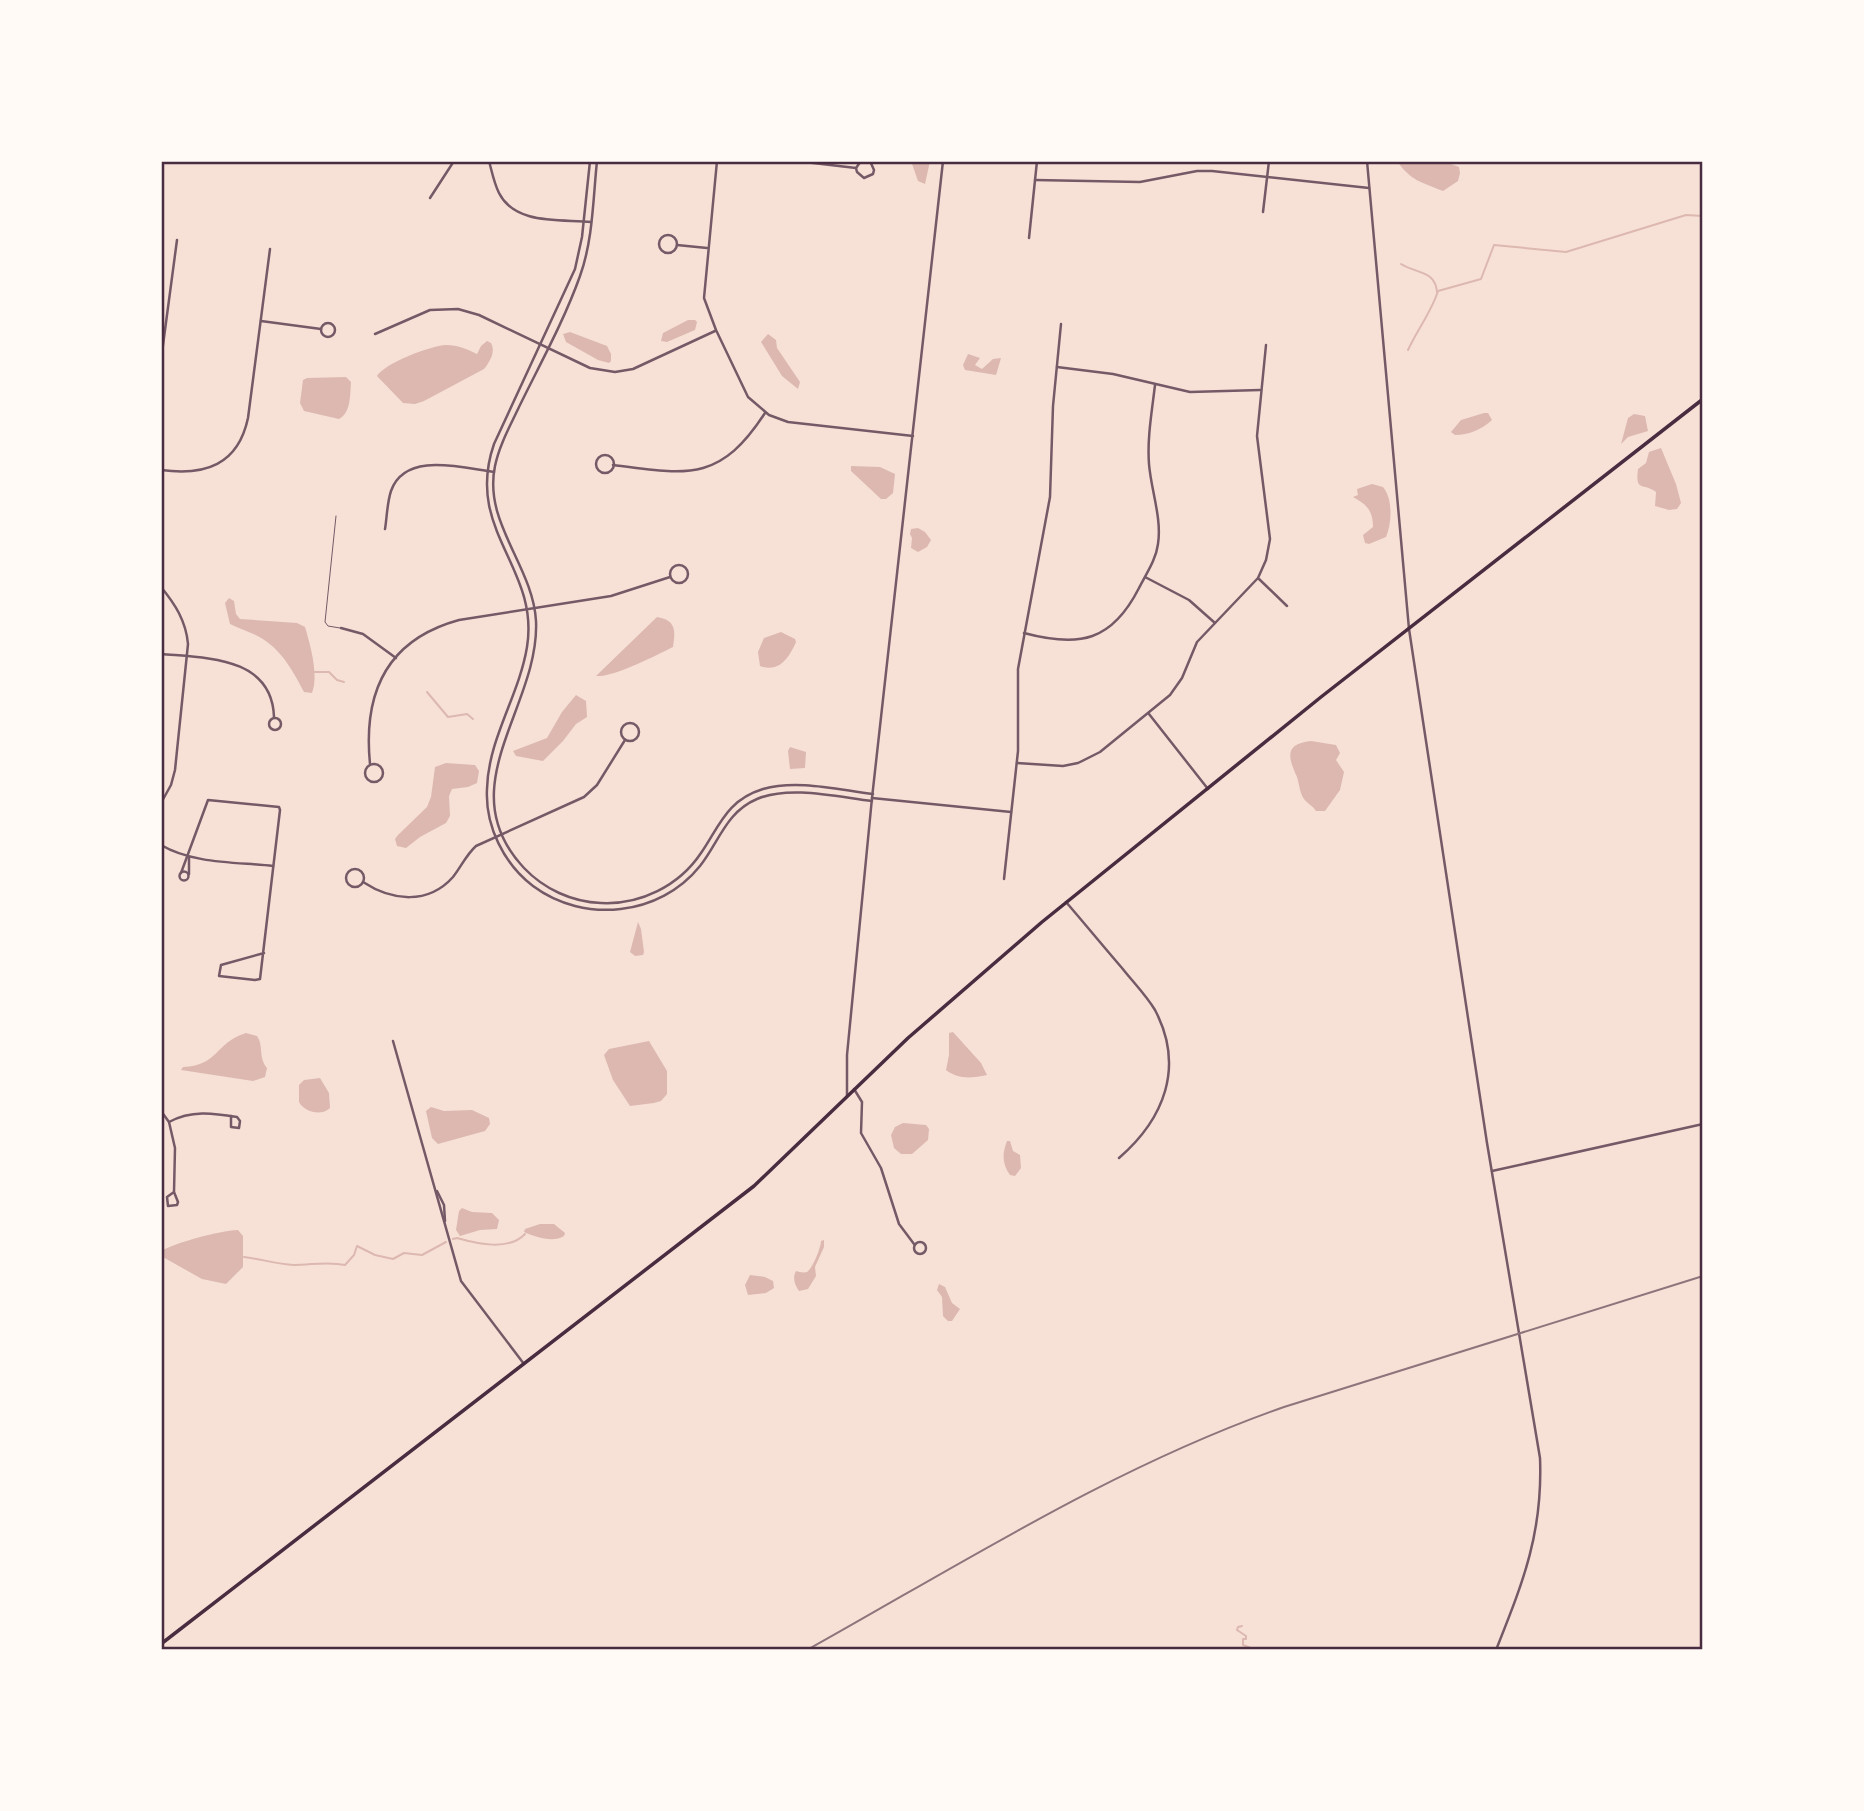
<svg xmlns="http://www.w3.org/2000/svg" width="1864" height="1811" viewBox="0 0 1864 1811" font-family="'PT Sans Narrow',sans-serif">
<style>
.water{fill:#dcb8b0}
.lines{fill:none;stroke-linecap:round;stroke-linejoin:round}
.stream{stroke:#dcb8b0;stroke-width:2}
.service{stroke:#755966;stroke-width:1}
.minor{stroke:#755966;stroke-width:2.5}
.tertiary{stroke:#755966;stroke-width:2.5}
.secondary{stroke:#4a2c40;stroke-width:3.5}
.rail{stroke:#8f747c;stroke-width:2}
.neatline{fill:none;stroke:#4a2c40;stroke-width:2.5}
</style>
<rect width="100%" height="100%" fill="#f7e1d7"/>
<g class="water">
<path d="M911,161H930L925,184L918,181Z"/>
<path d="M1397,161H1443L1459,167L1460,173L1458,181L1443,191C1421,182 1411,181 1397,161Z"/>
<path d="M688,320H695L697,322L695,330L667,342L661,341L663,333Z"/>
<path d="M570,332L607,346L611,354V361L609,363L598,360L566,342L563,334Z"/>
<path d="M768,334L776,340L777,348L800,382L798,389L782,376L761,342Z"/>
<path d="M487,341L491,343C496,351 490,362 484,369L424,401L415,404L403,403L377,376C385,363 430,346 446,345C458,345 467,349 477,354L481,346Z"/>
<path d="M968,354L980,358L975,365L982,369L993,359L1001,358L996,375L965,370L963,365Z"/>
<path d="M346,377L351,382C350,395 351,413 339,419L304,411L300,403L303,380L307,378Z"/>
<path d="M1484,413H1488L1492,420C1482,429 1469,435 1455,435L1451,432L1461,420Z"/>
<path d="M1634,414L1645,416L1648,431L1628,437L1621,444L1628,418Z"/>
<path d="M1661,448L1676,484L1681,503L1677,509L1669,510L1655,506L1656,492C1643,482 1635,493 1638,469L1646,463L1649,452Z"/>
<path d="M851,466L880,467L895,474L893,493L886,499H881L851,471Z"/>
<path d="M1372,484L1383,487C1393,499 1392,523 1386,537L1369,544L1365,543L1363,535L1373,527C1373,510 1366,504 1353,497L1358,495L1357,489Z"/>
<path d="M918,528L925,532L931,540L927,547L918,552L911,548L912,538L910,534L911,529Z"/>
<path d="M229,598L234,601L236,614L240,619L297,623L305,627C310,644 319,675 312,693L304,692C291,667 278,644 251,633C244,630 236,627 230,624L225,603Z"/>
<path d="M657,617C675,620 676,629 673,647C657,655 612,678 596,676Z"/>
<path d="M781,632L795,639L796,642C789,658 779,673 760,666L758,652L764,638Z"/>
<path d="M576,695L586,701L587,717L576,724L563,741L543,761L516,756L513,751L547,738L562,712Z"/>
<path d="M1311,741L1336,745L1340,753L1336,760L1344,772L1340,790L1325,811H1316C1312,805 1308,804 1304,799C1300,794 1299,783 1297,777C1288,757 1284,744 1311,741Z"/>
<path d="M790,747L806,752L805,768L790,769L788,751Z"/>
<path d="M446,763L475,765L479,771L477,783L468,787L452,789L449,796L450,816L446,823L420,837L406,848L397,846L395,839L398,835L427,807L431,797L435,767Z"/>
<path d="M638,922L641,929L644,952L643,955L635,956L630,952Z"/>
<path d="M953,1032L981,1063L987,1075C972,1078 959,1080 946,1070L949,1055V1033Z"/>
<path d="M246,1033L257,1036C264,1046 258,1057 267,1068L265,1077L253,1081L181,1070L183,1067C220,1065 214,1043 246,1033Z"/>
<path d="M649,1041L667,1071V1094L661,1101L654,1103L630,1106L613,1080L604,1055L609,1049Z"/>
<path d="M320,1078L329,1093L330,1108C322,1116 305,1113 299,1102V1085L304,1080Z"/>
<path d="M431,1107L444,1111L472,1110L489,1118L490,1124L485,1131L438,1144L432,1138L426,1111Z"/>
<path d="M903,1123L926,1125L929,1129L928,1140L912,1154H901L894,1148L891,1135L895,1127Z"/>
<path d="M1007,1141H1010L1013,1151L1020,1155L1021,1168L1015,1176L1010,1175C1002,1164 1002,1154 1007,1141Z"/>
<path d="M462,1208L472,1212L492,1213L499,1220L497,1229L480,1230L460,1236L456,1230L459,1211Z"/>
<path d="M540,1224H554L565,1233L564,1236C553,1243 535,1237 524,1232L525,1229Z"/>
<path d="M238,1230L243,1236V1267L226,1284L202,1279L161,1256V1251C178,1242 218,1231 238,1230Z"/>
<path d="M824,1240V1247L815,1267L816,1276L808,1289L799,1291C795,1285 792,1278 796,1271C799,1272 804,1273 807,1272C813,1268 821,1247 821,1241Z"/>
<path d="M750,1275L765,1277L773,1281L774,1288L766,1293L748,1295L745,1285Z"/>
<path d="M939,1284L945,1287L952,1303L960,1309L952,1321H948L943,1316L942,1297L937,1290Z"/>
</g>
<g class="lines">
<g class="stream">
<path d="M1401,264C1417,274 1435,270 1437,292"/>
<path d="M1408,350C1417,330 1432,311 1438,291L1481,279L1494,245L1566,252L1686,215L1703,216"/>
<path d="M313,672H329L337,680L344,682"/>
<path d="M427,692L448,717L467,714L473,719"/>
<path d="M453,1239L457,1238C478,1244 509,1251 525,1234"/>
<path d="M244,1257C261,1259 276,1264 294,1265C311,1265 328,1261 345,1265L354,1255L357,1246L375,1255L393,1259L404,1253L422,1255L446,1242"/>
<path d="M1242,1626L1238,1627L1237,1630L1246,1636V1639H1243V1645L1256,1650"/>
</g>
<path class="service" d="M336,516L325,622L328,626L340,628"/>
<g class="minor">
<path d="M489,161C492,172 494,183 499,193C515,225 560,219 591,222"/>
<path d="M590,161L582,237L575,269L494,444C464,531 540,567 527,647C519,696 488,739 487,789C485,826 504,864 533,886C584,924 660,916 700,866C719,842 726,812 757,799C789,785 838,797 872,801"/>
<path d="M597,161C593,199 593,240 580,276C564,321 540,364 519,407C510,426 499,446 495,466C483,523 533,566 536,621C540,707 448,787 524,868C544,889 572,902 601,903C640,905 679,886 701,853C720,825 727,800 763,789C797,779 839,790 873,794"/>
<path d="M717,161L704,298L716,330L748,397L769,415L788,422L913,436"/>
<path d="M796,161L856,168"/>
<path d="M861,161L856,168L857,172L864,178L873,174L874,170L870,161"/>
<path d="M1035,180L1140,182L1197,171H1212L1369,188"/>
<path d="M430,198L454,161"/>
<path d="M1263,212L1269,161"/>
<circle cx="668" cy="244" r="9"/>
<path d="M1029,238L1037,161"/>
<path d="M677,245L707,248"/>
<path d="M261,321L321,329"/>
<circle cx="328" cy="330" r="7"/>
<path d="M375,334L430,310L458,309L479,315L590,368L615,372L633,369L715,331"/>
<path d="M161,360L177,240"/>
<path d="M1057,367L1113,374L1190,392L1260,390"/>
<circle cx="605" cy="464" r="9"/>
<path d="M613,465C689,475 720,482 765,413"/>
<path d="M161,470C205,476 238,465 248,418L270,249"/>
<path d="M385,529C387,517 387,503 391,491C405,451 462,468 494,472"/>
<circle cx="679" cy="574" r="9"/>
<path d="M1145,577L1189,600L1215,623"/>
<path d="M1259,579L1287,606"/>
<path d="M161,587C175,604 186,621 188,644L175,770L171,785L161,803"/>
<path d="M341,628L363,634L396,658"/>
<path d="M1024,633C1080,648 1112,641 1139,588C1146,574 1156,560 1158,544C1162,518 1151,490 1149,464C1147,438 1152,411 1155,385"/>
<path d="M161,654C205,658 272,656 274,717"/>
<path d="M1149,714L1208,789"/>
<circle cx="275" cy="724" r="6"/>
<circle cx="630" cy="732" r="9"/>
<path d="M1017,763L1063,766L1078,763L1100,752L1170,695L1182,678L1197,642L1258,578L1266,560L1270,539L1257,436L1266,345"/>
<circle cx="374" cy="773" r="9"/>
<path d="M370,764C363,694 386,640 459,620L611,596L670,577"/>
<path d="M872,798L1011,812"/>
<path d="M161,845C193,864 237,862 273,866"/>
<path d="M189,857V874"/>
<circle cx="355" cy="878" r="9"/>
<circle cx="184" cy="876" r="4.5"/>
<path d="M181,873L208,800L279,807L280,810L260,979L255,980L219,976L221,965L264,953"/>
<path d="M1004,879L1018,751V669L1050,497L1053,406L1061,324"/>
<path d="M363,882C392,901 428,905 453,877C461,867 466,855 476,846L584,797L597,785L625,740"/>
<path d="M1066,902C1085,924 1103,946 1122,968C1133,982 1146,995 1155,1010C1185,1067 1164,1119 1119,1158"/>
<path d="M393,1041L461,1281L524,1364"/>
<path d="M854,1089L862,1102L861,1133L881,1168L899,1224L914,1244"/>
<path d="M161,1111L169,1122L175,1148L174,1192L178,1202L177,1205L168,1206L167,1197L174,1192"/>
<path d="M169,1122C191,1110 213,1113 237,1117L240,1121L239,1128L231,1127V1116"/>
<path d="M437,1191L444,1205L445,1221"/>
<circle cx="920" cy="1248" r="6"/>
</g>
<g class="tertiary">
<path d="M1367,161L1409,629L1487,1143L1540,1458C1543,1533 1523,1582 1496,1650"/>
<path d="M847,1096V1055L872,798L943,161"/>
<path d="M1492,1171L1703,1124"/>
</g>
<path class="secondary" d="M161,1644L754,1186L908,1038L1042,922L1321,697L1703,399"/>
<path class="rail" d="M807,1650C963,1563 1115,1466 1284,1407L1703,1276"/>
</g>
<rect width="1864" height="1811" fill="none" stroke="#fffaf5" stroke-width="326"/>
<rect x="163" y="163" width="1538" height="1485" class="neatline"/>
</svg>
